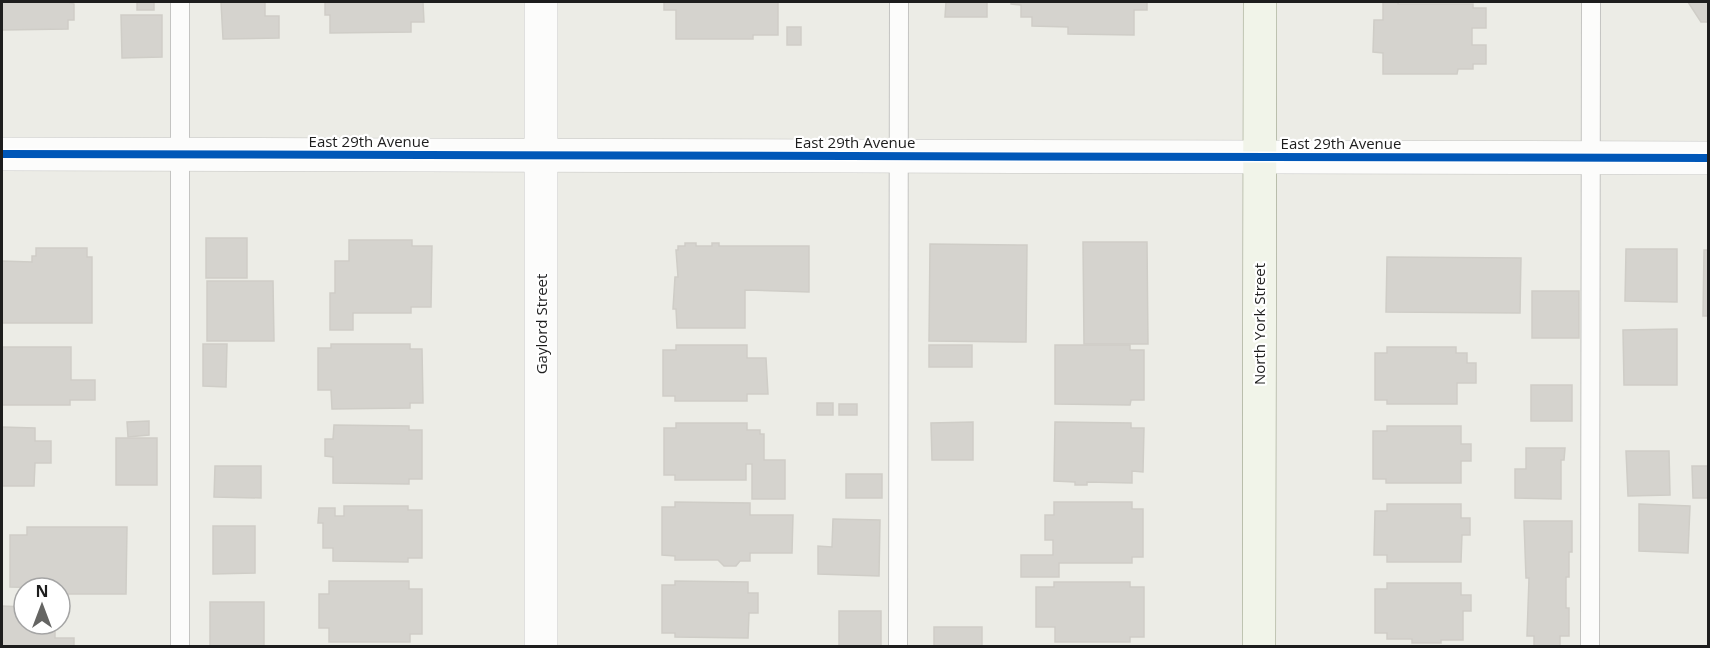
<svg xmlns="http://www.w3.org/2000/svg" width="1710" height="648" viewBox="0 0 1710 648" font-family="'Open Sans',sans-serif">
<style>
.building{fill:#d5d3ce;stroke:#cfcdc7;stroke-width:1.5}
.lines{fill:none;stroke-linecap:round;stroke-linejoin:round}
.service-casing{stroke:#c4c4c2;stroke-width:20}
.minor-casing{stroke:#c4c4c2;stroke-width:34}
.tertiary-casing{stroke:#c4c4c2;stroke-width:34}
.secondary-casing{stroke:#90977d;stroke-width:34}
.service{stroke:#fcfcfb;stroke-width:18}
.minor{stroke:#fcfcfb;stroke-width:33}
.tertiary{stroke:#fcfcfb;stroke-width:33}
.secondary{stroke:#f1f4e9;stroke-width:33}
.cycleway-casing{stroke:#fff;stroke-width:11}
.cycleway{stroke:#0057b8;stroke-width:8}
.labels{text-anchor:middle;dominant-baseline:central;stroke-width:4.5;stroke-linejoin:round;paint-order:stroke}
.street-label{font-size:15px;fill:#1d1d1d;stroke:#fff}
</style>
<rect width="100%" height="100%" fill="#ecece6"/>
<g class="building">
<path d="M2,2H68L74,4V20H68V29L2,30Z"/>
<rect x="137" y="2" width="17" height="8"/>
<path d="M221,2H265V16H279V38L223,39Z"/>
<path d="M325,2H423L424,22H411V32L330,33V15H325Z"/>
<path d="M664,2H778V35H753V39H676V10H664Z"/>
<path d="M946,2H987V17H945Z"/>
<path d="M1011,2H1147V10H1134V35L1068,34V27L1032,26V17H1021V5L1011,4Z"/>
<path d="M1383,2H1398V4H1473V8H1486V28H1472V45H1486V64H1473V69H1458L1457,74H1383V53L1373,52L1374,20H1383Z"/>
<path d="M1685,2H1708V22H1701L1688,2Z"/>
<path d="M121,15H162V57L122,58Z"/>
<rect x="787" y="27" width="14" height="18"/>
<rect x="206" y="238" width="41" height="40"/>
<path d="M349,240H412V246H432L431,307H411V313H353V330H330V293H335V261H349Z"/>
<path d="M1083,242H1147L1148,344H1084Z"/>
<path d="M685,243H696V246H712V243H719V246H809V292L745,290V328H677L676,309H673L675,277H678L676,250H678V246H685Z"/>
<path d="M930,244L1027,245L1026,342L929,341Z"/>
<path d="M36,248H87V257H92V323H2V261L32,262V256H36Z"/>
<path d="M1626,249H1677V302L1625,301Z"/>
<path d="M1704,250H1708V316H1703Z"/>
<path d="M1387,257L1521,258L1520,313L1386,312Z"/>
<path d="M207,281H273L274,341H207Z"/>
<rect x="1532" y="291" width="47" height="47"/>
<path d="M1677,329V385H1624L1623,330Z"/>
<path d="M203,344H227L226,387L203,386Z"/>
<path d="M331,344H410V349H422L423,403H410V408L332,409L331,390H318V348H331Z"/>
<path d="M676,345H747V358H766L768,394H747V401H675V396H663V350H676Z"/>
<rect x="929" y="345" width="43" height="22"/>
<path d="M1055,345H1130V350H1144V400H1131L1130,405L1055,404Z"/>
<path d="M2,347H71V380H95V400H70V405H2Z"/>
<path d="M1387,347H1456V353H1467V363H1476V383H1457V404H1387V400H1375V353H1387Z"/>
<rect x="1531" y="385" width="41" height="36"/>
<rect x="817" y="403" width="16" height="12"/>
<rect x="839" y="404" width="18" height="11"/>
<path d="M149,421V435L128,437L127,422Z"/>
<path d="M973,422V460H932L931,423Z"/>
<path d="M1055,422L1131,423V428H1144L1143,472L1132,471V483L1087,482V485H1075V482L1054,481Z"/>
<path d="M676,423H747V430H760V434H764V460H785V499H752V464H746V480H675V475H664V428H676Z"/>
<path d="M334,425L409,426V430H422V479H409V484L333,483V457L325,456V439H333Z"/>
<path d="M1387,426H1461V444H1471V461H1461V483H1386V479H1373V431H1387Z"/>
<path d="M2,427L35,428V441H51V463H35L34,486H2Z"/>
<rect x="116" y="438" width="41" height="47"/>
<path d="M1526,448H1565L1564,460H1561V499L1515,498V469H1526Z"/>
<path d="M1626,451H1669L1670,495L1628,496Z"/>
<path d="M215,466H261V498L214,497Z"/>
<path d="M1692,466H1708V498H1693Z"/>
<rect x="846" y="474" width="36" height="24"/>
<path d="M675,502L750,503V515H793L792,553H750V561H740L736,566H724L718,560H675V556L662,555V507H675Z"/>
<path d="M1054,502H1132V509H1143V557H1132V563H1059V577H1021V555H1053V540H1045V515H1054Z"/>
<path d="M1387,504H1461V518H1470V535H1462L1461,562H1387V555H1374L1375,511H1387Z"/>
<path d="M1639,504L1690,506L1688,553L1639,551Z"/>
<path d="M344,506H408V510H422V558H408V562L333,561V548H323V523H318L319,508H335V516H344Z"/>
<path d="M833,519L880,520L879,576L818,574V546L832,547Z"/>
<path d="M1524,521H1572V552H1569V577H1566V608H1569V636H1560V646H1534V636H1527L1529,578H1526Z"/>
<path d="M213,526H255V573L213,574Z"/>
<path d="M27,527H127L126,594H60V588L10,587V535H27Z"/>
<path d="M329,581H409V589H422V634H410V642H329V628H319V594H329Z"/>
<path d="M675,581L748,582V593H758V613H749L748,638L675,637V633H662V585H675Z"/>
<path d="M1054,582H1130V587H1144V637H1130V642H1055V627H1036V587H1054Z"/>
<path d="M1387,583H1461V595H1471V611H1463V640H1441V643H1412V639H1387V633H1375V589H1387Z"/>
<rect x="210" y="602" width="54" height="44"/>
<path d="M2,606L24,607V624H55V638H74V646H2Z"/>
<rect x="839" y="611" width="42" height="35"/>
<rect x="934" y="627" width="48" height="19"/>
</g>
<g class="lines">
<g class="service-casing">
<g id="service">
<path d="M180,646V2"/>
<path d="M898,646L899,2"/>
<path d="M1590,646L1591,2"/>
</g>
</g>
<g class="minor-casing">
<path id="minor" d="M541,646V2"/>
</g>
<g class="tertiary-casing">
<path id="tertiary" d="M2,154L1708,158"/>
</g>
<g class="secondary-casing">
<path id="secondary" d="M1259,646L1260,2"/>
</g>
<use href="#service" class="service"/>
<use href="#minor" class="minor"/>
<use href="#tertiary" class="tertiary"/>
<use href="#secondary" class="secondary"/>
<g class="cycleway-casing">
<path id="cycleway" d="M2,154L1708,158"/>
</g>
<use href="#cycleway" class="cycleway"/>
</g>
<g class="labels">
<g class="street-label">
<text x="369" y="141">East 29th Avenue</text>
<text x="855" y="142">East 29th Avenue</text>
<text x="1341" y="143">East 29th Avenue</text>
<text transform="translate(541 324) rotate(-90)">Gaylord Street</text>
<text transform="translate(1259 324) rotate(-90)">North York Street</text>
</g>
</g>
<rect width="1710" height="648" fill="none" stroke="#1d1d1d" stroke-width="6"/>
<g transform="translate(42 606)"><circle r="28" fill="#ffffff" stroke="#a5a5a5" stroke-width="1.5"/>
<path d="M0-4.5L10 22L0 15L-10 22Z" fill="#656563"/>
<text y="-9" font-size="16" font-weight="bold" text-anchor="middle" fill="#1d1d1d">N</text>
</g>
</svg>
